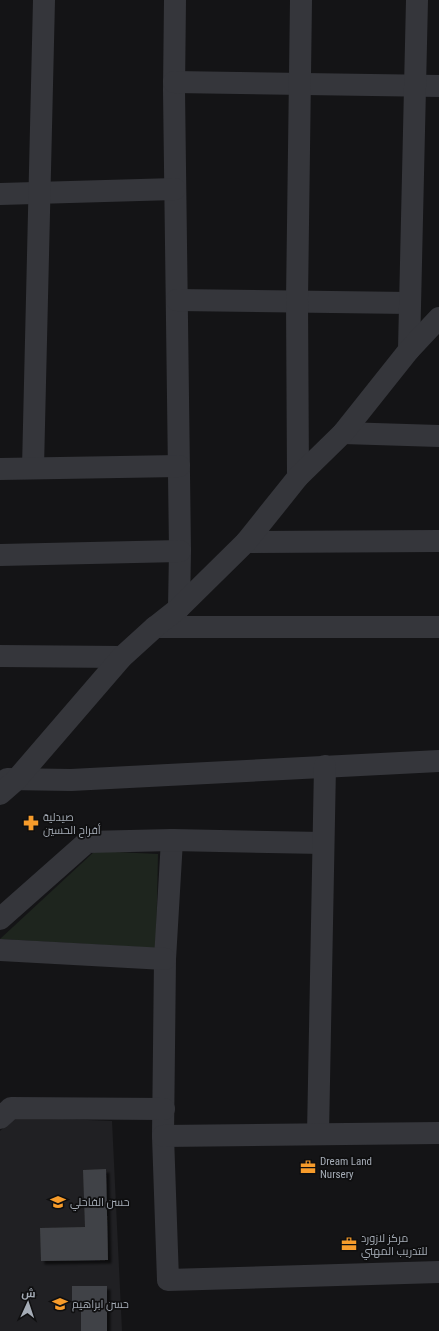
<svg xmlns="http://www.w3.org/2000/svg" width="439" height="1331" viewBox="0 0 439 1331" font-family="'Roboto Condensed',Cairo,sans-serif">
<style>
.built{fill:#202023}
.green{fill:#1e251e}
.building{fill:#404246;filter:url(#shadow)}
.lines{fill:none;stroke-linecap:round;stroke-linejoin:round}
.minor{stroke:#35363b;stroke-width:22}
.labels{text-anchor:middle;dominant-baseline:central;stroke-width:3.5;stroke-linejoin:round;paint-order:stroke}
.poi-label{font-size:11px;fill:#a5acb6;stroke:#0f0f10;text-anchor:start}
</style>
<defs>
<filter id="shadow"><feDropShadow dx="3.5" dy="3.5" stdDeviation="1" flood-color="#0009"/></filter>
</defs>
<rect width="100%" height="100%" fill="#141416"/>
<path class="built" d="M15,1117L112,1121L122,1331H0V1131Z"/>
<path class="green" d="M95,851L158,854L156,948L0,939Z"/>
<g class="building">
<path d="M106,1169L108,1260L41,1261L40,1228L85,1227L83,1170Z"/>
<path d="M72,1286H107V1331H81V1304H72Z"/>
</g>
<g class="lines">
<g class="minor">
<path d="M175,0L174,90L180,551L179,608"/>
<path d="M174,82L439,86"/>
<path d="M0,194L175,189"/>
<path d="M177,300L410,303"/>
<path d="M409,350L417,0"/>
<path d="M343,433L439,436"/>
<path d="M33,468L44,0"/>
<path d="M0,469L179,466"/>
<path d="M298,477L297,300L301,0"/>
<path d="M246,542L439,541"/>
<path d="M0,555L180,551"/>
<path d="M155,627H439"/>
<path d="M0,656L122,657"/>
<path d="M7,779L71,780L439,761"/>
<path d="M0,794L16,780L122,657L155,627L179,608L246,542L298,477L343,433L409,350L439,318"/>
<path d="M172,840L165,959L163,1136L168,1280L439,1272"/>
<path d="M0,919L87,842L172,840L323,843"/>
<path d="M0,950L165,959"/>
<path d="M0,1118L11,1108L164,1109"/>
<path d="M318,1134L325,766"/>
<path d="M163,1136L439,1133"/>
</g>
</g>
<defs>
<g id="pharmacy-bare" transform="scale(1.2)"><path d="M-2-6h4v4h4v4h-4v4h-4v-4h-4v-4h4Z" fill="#f79c2b" stroke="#0f0f10" stroke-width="2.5" paint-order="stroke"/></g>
<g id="office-bare" transform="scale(1.2)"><path d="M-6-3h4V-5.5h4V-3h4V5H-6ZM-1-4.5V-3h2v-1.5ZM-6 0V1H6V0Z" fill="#f79c2b" stroke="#0f0f10" stroke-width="2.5" paint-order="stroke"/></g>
<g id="school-bare" transform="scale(1.2)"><path d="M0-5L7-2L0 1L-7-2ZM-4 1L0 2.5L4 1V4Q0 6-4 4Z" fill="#f79c2b" stroke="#0f0f10" stroke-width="2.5" paint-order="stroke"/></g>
</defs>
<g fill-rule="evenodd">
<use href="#pharmacy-bare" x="31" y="823"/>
<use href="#office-bare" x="308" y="1167"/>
<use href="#school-bare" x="58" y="1202"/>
<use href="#office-bare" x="349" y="1244"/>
<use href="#school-bare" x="60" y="1304"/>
</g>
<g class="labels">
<g class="poi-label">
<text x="43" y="817">صيدلية<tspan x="43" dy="13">أفراح الحسين</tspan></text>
<text x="320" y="1161">Dream Land<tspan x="320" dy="13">Nursery</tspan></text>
<text x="70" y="1202">حسن الفاحلي</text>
<text x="361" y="1238">مركز لازورد<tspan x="361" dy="13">للتدريب المهني</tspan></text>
<text x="72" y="1304">حسن ابراهيم</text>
</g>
</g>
<g transform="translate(28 1303) rotate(3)" stroke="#0f0f10" stroke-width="3" paint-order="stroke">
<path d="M0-3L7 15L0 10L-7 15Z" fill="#a5acb6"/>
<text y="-6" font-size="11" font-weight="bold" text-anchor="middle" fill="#a5acb6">ش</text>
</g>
</svg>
